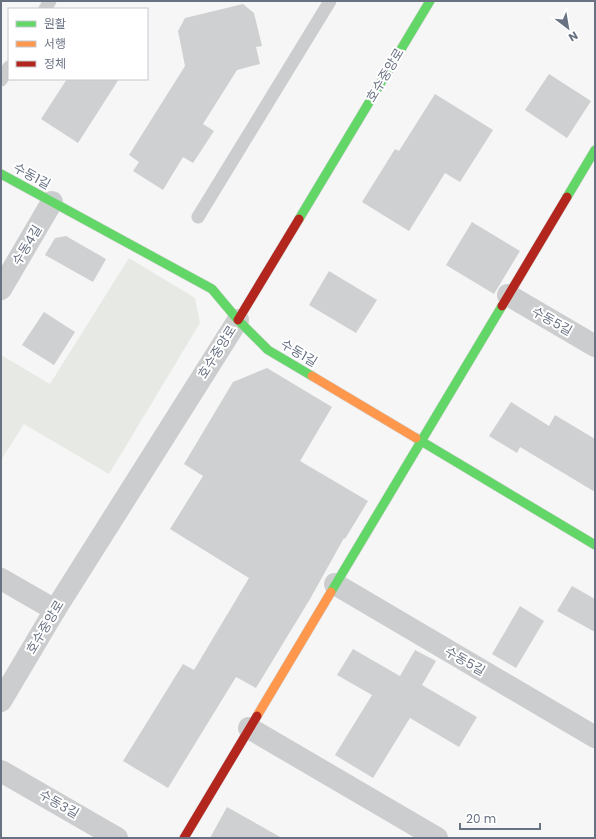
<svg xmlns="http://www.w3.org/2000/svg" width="596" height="839" viewBox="0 0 596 839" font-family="Poppins,'Noto Sans KR',sans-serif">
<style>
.green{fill:#e6e9e4}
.building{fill:#cfd0d1}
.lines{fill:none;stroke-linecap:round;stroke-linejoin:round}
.fast-casing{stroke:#d2d3d4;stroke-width:10}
.slow-casing{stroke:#d2d3d4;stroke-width:10}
.jam-casing{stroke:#d2d3d4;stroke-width:10}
.lane{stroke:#cccdcf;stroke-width:13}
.street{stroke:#cccdcf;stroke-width:22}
.fast{stroke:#63d668;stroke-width:9}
.slow{stroke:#ff974d;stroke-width:9}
.jam{stroke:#b3261e;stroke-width:9}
.labels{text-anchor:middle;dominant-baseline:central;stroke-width:4;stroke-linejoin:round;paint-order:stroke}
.street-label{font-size:13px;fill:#697283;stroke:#fff}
</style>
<rect width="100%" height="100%" fill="#f6f6f6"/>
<path class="green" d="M129,258L195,298L200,323L109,474L24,424L1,460V355L50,384Z"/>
<g class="building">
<path d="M243,4L254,13L262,46L256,47L260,64L237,70L203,124L214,131L193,163L183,157L163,190L133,171L139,162L129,155L185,66L178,31L185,18Z"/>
<path d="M549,74L591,101L567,138L525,110Z"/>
<path d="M67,79H119L78,143L41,119Z"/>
<path d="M435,94L493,130L460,182L445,173L409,231L362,202L395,149L399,151Z"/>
<path d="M472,222L520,251L494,294L446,265Z"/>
<path d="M66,236L106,259L93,282L45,255L55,238Z"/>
<path d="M329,271L377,300L356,333L309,305Z"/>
<path d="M44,312L75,332L54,365L22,345Z"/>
<path d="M267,368L332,407L300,461L368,501L345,539L344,538L310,599L256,688L236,677L168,788L123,761L183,664L194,670L249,578L170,529L203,476L184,464L233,382Z"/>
<path d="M511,402L549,426L555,415L595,439V492L520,447L517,453L489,436Z"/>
<path d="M572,586L595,599V632L557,611Z"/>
<path d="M520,606L544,621L516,668L492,654Z"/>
<path d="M353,649L400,676L415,650L436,661L422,685L477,717L459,747L410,718L373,778L335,755L372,695L337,675Z"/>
<path d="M227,807L282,838H210Z"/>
</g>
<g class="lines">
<g class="fast-casing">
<g id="fast">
<path d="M1,174L212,289L238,320L268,350L312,376"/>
<path d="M567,197L595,150"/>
<path d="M299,219L430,1"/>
<path d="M416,438L595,545"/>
<path d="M331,592L502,306"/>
</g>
</g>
<g class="slow-casing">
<g id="slow">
<path d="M312,376L416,438"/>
<path d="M257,716L331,592"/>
</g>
</g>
<g class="jam-casing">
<g id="jam">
<path d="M502,306L567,197"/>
<path d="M238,320L299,219"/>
<path d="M184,838L257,716"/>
</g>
</g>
<g class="lane">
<path d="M45,9L50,1"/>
<path d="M1,80L9,67"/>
<path d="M198,217L330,1"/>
</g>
<g class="street">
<path d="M1,289L52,202"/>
<path d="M508,295L595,346"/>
<path d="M1,579L55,610"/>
<path d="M335,584L595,737"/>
<path d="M1,701L55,610L238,320"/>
<path d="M249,728L437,838"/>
<path d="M1,771L117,838"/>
</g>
<use href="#fast" class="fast"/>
<use href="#slow" class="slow"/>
<use href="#jam" class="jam"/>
</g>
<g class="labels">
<g class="street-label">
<text transform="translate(385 75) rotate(-59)">호수중앙로</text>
<text transform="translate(32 176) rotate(29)">수동1길</text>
<text transform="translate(27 245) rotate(-59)">수동4길</text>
<text transform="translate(552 321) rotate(30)">수동5길</text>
<text transform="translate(217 352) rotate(-58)">호수중앙로</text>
<text transform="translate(299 353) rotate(31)">수동1길</text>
<text transform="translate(45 627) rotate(-59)">호수중앙로</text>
<text transform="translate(465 661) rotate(30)">수동5길</text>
<text transform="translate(59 804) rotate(30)">수동3길</text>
</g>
</g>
<rect width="596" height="839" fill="none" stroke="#697283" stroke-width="4"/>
<rect x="8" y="8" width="140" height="72" fill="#ffffff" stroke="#c3c7cd"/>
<rect x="16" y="21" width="20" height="6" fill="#63d668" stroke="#c3c7cd"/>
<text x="44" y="28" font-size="12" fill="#697283">원활</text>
<rect x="16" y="41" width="20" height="6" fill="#ff974d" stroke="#c3c7cd"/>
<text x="44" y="48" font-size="12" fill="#697283">서행</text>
<rect x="16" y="61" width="20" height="6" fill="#b3261e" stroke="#c3c7cd"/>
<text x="44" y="68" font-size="12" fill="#697283">정체</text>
<g transform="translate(568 28) rotate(149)" stroke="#ffffff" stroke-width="3" paint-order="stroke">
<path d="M0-3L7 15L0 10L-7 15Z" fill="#697283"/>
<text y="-6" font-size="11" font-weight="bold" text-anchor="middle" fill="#697283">N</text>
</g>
<path d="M460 823v6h80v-6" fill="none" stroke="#697283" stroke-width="2"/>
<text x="466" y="823" font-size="12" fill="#697283" stroke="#ffffff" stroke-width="3" paint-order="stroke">20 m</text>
</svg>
